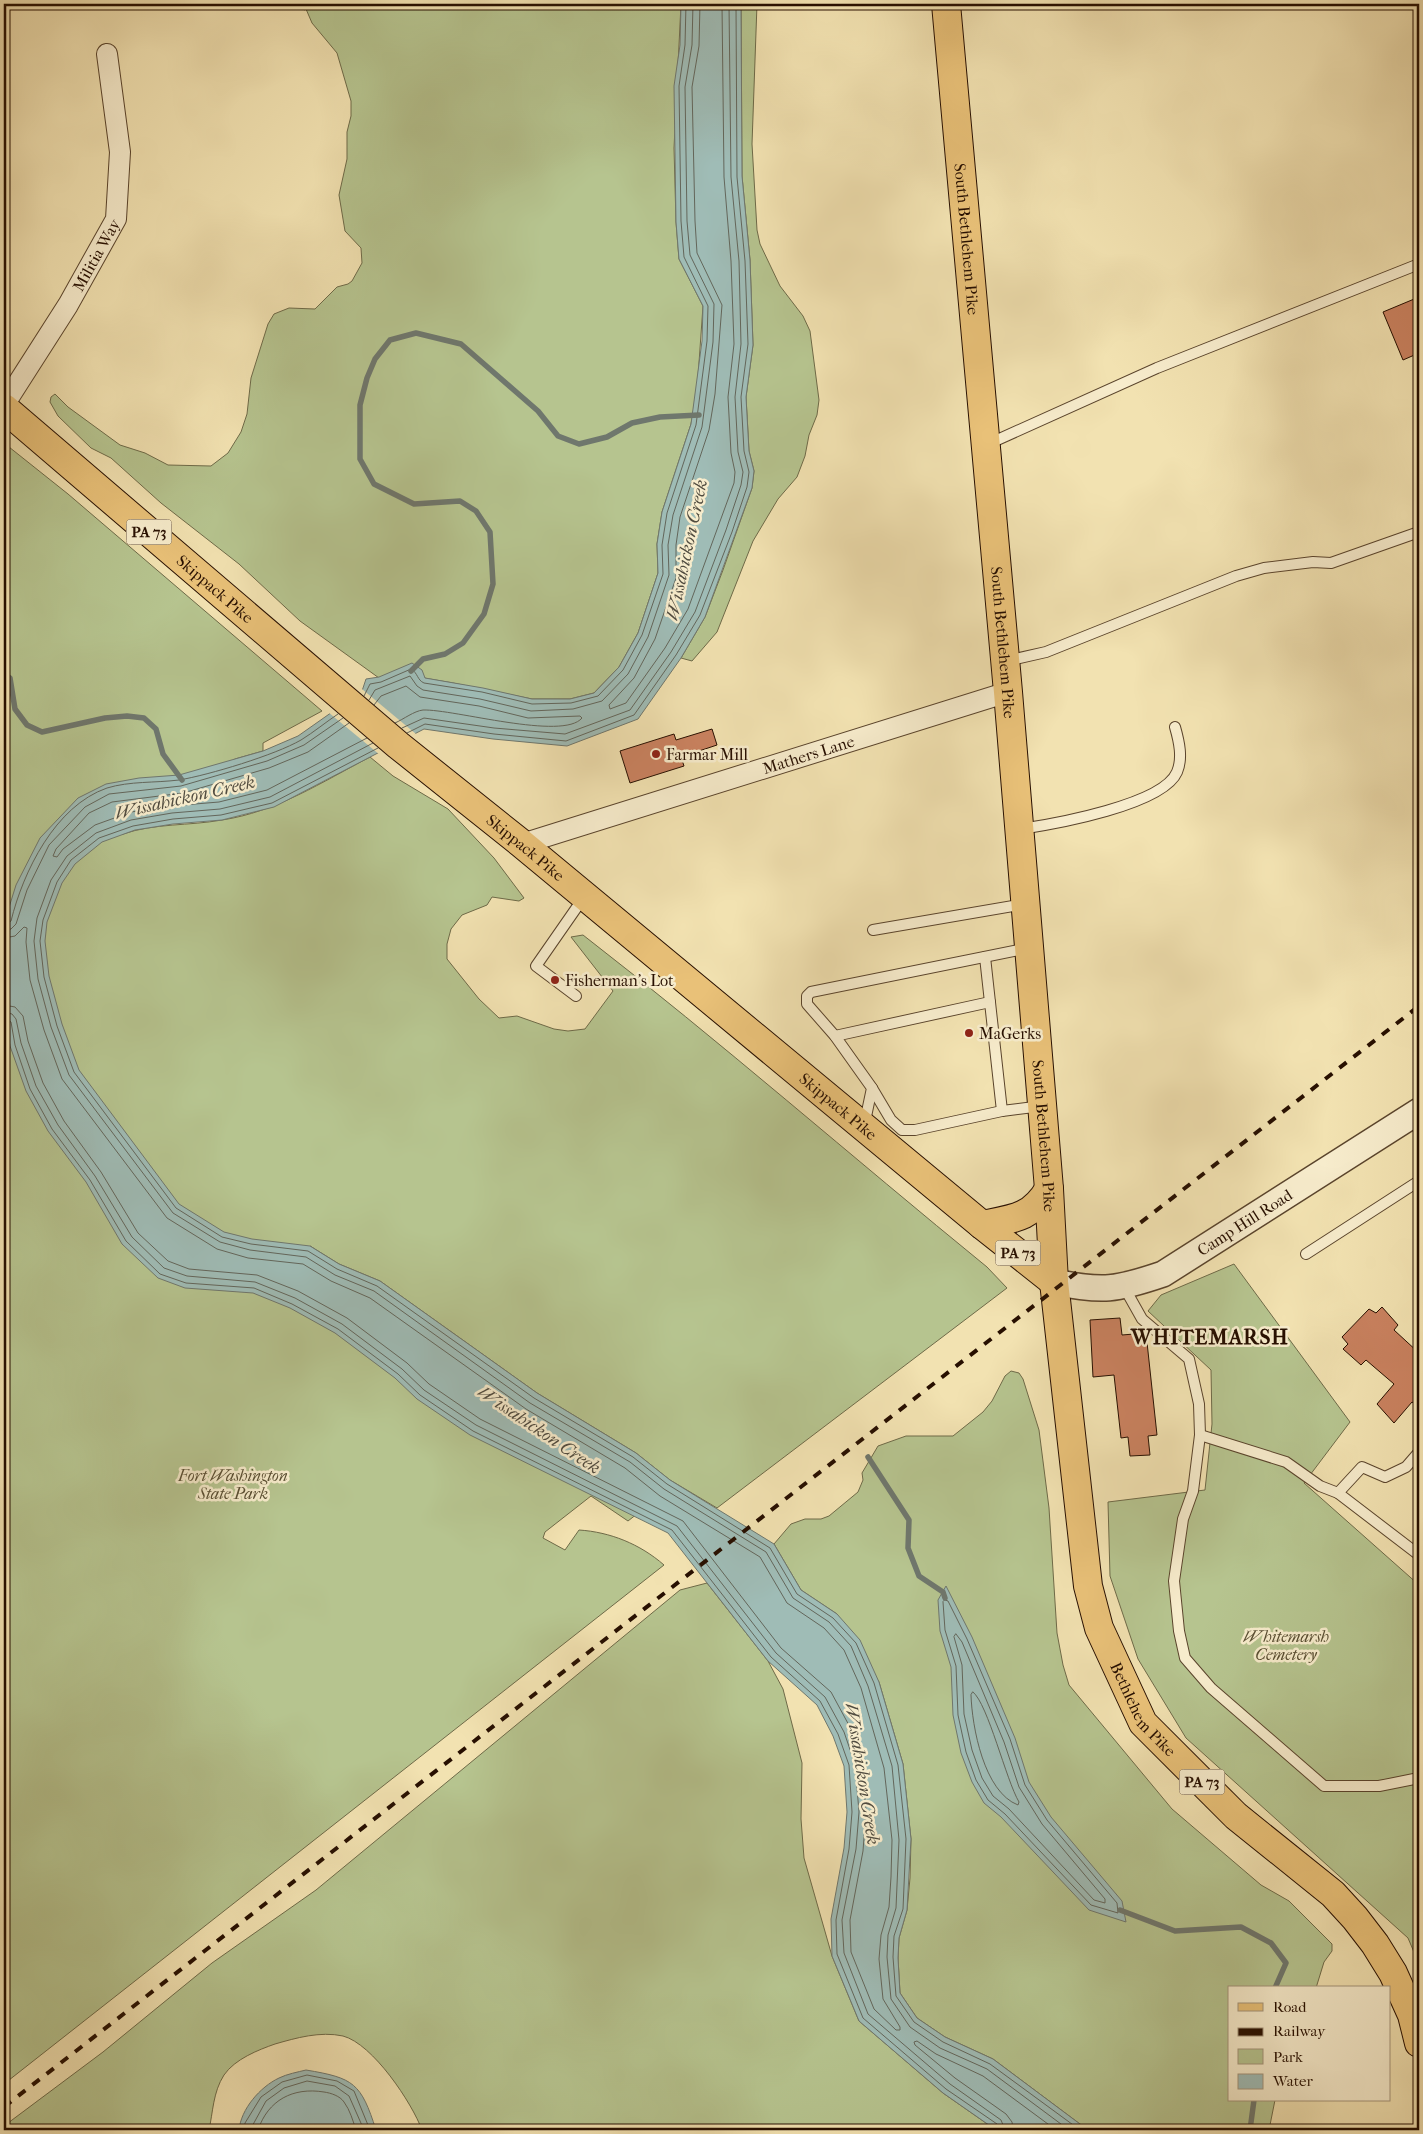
<svg xmlns="http://www.w3.org/2000/svg" width="1423" height="2134" viewBox="0 0 1423 2134" font-family="'IM FELL French Canon',serif">
<style>
.green{fill:#b6c48f;stroke:#6e6a48}
.water{fill:#9fbcb6;stroke:#6f776d}
.pier{fill:#f2e2b1}
.lines{fill:none;stroke-linecap:round;stroke-linejoin:round}
.shore{stroke:#63665b;stroke-width:1}
.stream{stroke:#6f776d;stroke-width:5.5}
.building{fill:#ca8260;stroke:#270f00}
.service-casing{stroke:#5a442c;stroke-width:12}
.minor-casing{stroke:#5a442c;stroke-width:22}
.tertiary-casing{stroke:#5a442c;stroke-width:28}
.primary-casing{stroke:#270f00;stroke-width:30}
.service{stroke:#f7eccc;stroke-width:10}
.minor{stroke:#f7eccc;stroke-width:20}
.tertiary{stroke:#f7eccc;stroke-width:25}
.primary{stroke:#e9c178;stroke-width:28}
.rail{stroke:#270f00;stroke-width:4;stroke-dasharray:9 9;stroke-linecap:butt}
.poi-dot{fill:#8f2418;stroke:#f7eccc;stroke-width:2}
.labels{text-anchor:middle;dominant-baseline:central;stroke-width:5;stroke-linejoin:round;paint-order:stroke}
.shield{fill:#f7eccc;stroke:#65513d;stroke-width:1}
.shield-label{font-size:15px;font-weight:bold;fill:#270f00}
.street-label{font-size:16px;fill:#270f00;stroke:#f7eccc}
.poi-label{font-size:16px;fill:#270f00;stroke:#f7eccc;text-anchor:start}
.park-label{font-size:16px;font-style:italic;fill:#594e32;stroke:#f7eccc}
.water-label{font-size:18px;font-style:italic;fill:#514c40;stroke:#f7eccc}
.district-label{font-size:21px;font-weight:bold;letter-spacing:1px;fill:#270f00;stroke:#f7eccc}
</style>
<rect width="100%" height="100%" fill="#f2e2b1"/>
<filter id="stains"><feTurbulence type="fractalNoise" baseFrequency=".004" numOctaves="4"/><feColorMatrix values="0 0 0 0 .2 0 0 0 0 .09 0 0 0 0 .02 0 0 0 .5 -.17"/></filter>
<radialGradient id="worn" r=".72"><stop offset=".6" stop-color="#630" stop-opacity="0"/><stop offset="1" stop-color="#630" stop-opacity=".3"/></radialGradient>
<g class="green">
<path d="M304,4H681L674,148L676,222L679,259L703,306L697,391L691,424L662,512L657,544L658,573L638,633L619,667L594,693L570,699H532L453,683L424,678H379L300,621L239,564L161,503L111,458L91,448L58,416L50,402L51,397L55,394L68,407L120,445L145,453L168,465L211,466L228,453L241,432L247,414L251,378L268,324L274,314L289,308L315,309L337,287L348,284L352,281L362,263L361,248L345,231L339,195L347,159V132L351,116V101L337,53L312,23L306,9L304,10Z"/>
<path d="M741,4H757L752,144L757,230L760,244L780,286L803,316L810,331L819,400L817,415L809,435L805,456L797,477L778,499L753,541L717,632L692,661L681,658L705,617L723,570L752,488L754,471L749,451L746,397L753,345L750,260L742,176Z"/>
<path d="M4,443L68,494L322,711L263,743V751L235,759L123,834C155,823 189,826 222,820C276,812 322,782 370,757L393,776L448,809L494,858L524,898L519,901L492,897L487,905L462,915L451,929L447,944V959L479,999L499,1018L517,1016L554,1029L568,1031L585,1029L613,991L571,937L583,935C721,1042 852,1157 987,1267L1007,1288L717,1508L670,1480L636,1453L537,1393L380,1281L339,1264L310,1246L665,1492L628,1521L591,1496L545,1532L543,1538L565,1550L579,1530C610,1532 640,1544 664,1565L4,2084Z"/>
<path d="M1234,1264L1350,1422L1304,1483L1419,1585V1964L1408,1938L1186,1738L1138,1659L1110,1576L1108,1502L1205,1490L1212,1424L1211,1370L1148,1311L1161,1295Z"/>
<path d="M1011,1371L1019,1373L1023,1379L1039,1430L1049,1508L1057,1633L1063,1665L1069,1685L1172,1809L1261,1885L1289,1901L1332,1944V1951L1324,1962L1316,1988H1229V2100H1275L1269,2130H1088L993,2059L945,2037L917,2018L900,1993L898,1958L899,1938L907,1910L910,1878L911,1839L903,1764L879,1682L837,1614L801,1590L774,1544L791,1524L805,1519H821L829,1516L858,1492L863,1480L862,1473L878,1446L906,1436H953L983,1412L992,1401L1005,1376Z"/>
<path d="M707,1583L768,1661L783,1689L802,1763L801,1819L804,1858L832,1956L859,2021L943,2093L996,2130H422C412,2103 373,2044 343,2036C320,2031 296,2038 275,2044C258,2050 235,2059 224,2075C213,2092 213,2112 209,2130H4V2126L103,2052L212,1963L316,1890L680,1590Z"/>
</g>
<g class="water">
<path d="M681,4H741L742,176L750,260L753,345L746,397L749,451L754,471L752,488L705,617L681,658L638,719L567,746L493,739L424,729L274,807L222,820L173,824L135,830L102,842L75,864L62,883L47,922L45,941L49,976L62,1024L79,1070L179,1204L224,1232L252,1239L310,1246L339,1264L380,1281L537,1393L636,1453L670,1480L774,1544L801,1590L837,1614L860,1640L879,1682L903,1764L911,1839L907,1910L899,1938L898,1958L900,1993L917,2018L945,2037L993,2059L1088,2130H996L943,2093L859,2021L832,1956L831,1919L844,1848L847,1812L844,1766L833,1736L817,1705L768,1661L668,1533L470,1435L417,1399L395,1378L335,1333L290,1308L253,1293L185,1288L158,1278L122,1244L86,1182L48,1131L26,1091L10,1046L4,1011V938L6,917L16,885L40,838L78,798L106,784L139,778L179,775L263,751L298,736L362,691L366,679L379,677L412,663L422,670L425,678L483,688L532,699H570L594,693L619,667L638,633L658,573L657,544L662,512L691,424L702,341L703,306L679,259L676,222L674,86L680,45Z"/>
<path d="M946,1586L972,1637L1015,1738L1029,1782L1051,1817L1122,1901L1126,1922L1089,1910L1001,1817L984,1803L972,1782L961,1753L953,1715L951,1667L940,1631L938,1600Z"/>
<path d="M306,2070C354,2078 361,2083 376,2130H239C241,2109 260,2087 279,2078C287,2074 298,2072 306,2070Z"/>
</g>
<path class="pier" d="M362,689L416,734L380,755L328,712Z"/>
<g class="lines">
<g class="shore">
<path d="M700,4L699,46L692,87L695,221L697,253L722,305L715,394L709,430L680,517L676,545V578L655,639L634,678L609,705L610,709L626,703L665,648L688,609L734,483L735,472L731,453L728,397L734,344L731,261L724,177L722,4"/>
<path d="M364,696L370,684L381,682L411,669C418,673 417,680 424,683L482,692L532,704L571,703L598,696L623,670L642,635L663,574L662,545L667,513L696,425L707,341L708,306L684,257L681,221L679,86L685,45L686,4"/>
<path d="M369,700L375,690L410,676L417,686L423,690L480,699L531,711L573,709L602,701L628,674L648,637L669,575L668,545L673,515L702,427L713,342L714,304L690,255L687,221L685,87L692,45L693,4"/>
<path d="M374,705L381,696L406,686L420,697L479,706L528,718L580,716L582,718C563,741 454,709 423,710C414,711 404,719 395,723"/>
<path d="M349,723L308,752L269,768L183,793L112,802L89,813L56,849L53,856L57,857L63,849L95,825L131,812L171,806L219,802L267,790L367,738"/>
<path d="M402,728L424,718L494,728L565,734L630,710L671,652L695,612L726,530L741,485L743,472L738,452L735,397L741,344L739,261L731,177L729,4"/>
<path d="M407,733L425,724L494,734L566,741L634,715L676,655L700,615L732,532L747,487L749,472L744,451L741,397L748,344L745,261L737,177L736,4"/>
<path d="M373,743L270,797L220,809L172,813L131,820L96,833L67,856L51,880L37,918L34,941L38,979L51,1027L69,1075L173,1213L220,1242L250,1250L306,1257L335,1275L374,1291L530,1403L630,1462L664,1489L766,1552L793,1598L829,1622L851,1646L868,1686L892,1766L899,1840L896,1908L888,1935L887,1957L891,1999L910,2027L940,2048L987,2069L1069,2130"/>
<path d="M378,748L272,803L221,815L173,819L133,826L99,838L71,860L57,882L43,920L40,941L44,977L57,1026L74,1072L176,1208L222,1237L251,1244L308,1251L337,1269L377,1286L534,1398L633,1457L667,1484L770,1548L797,1594L833,1618L856,1643L874,1683L898,1765L906,1839L903,1909L894,1936L893,1957L896,1996L914,2022L943,2042L990,2064L1080,2130"/>
<path d="M4,925L11,921C23,872 55,806 107,788C130,781 155,783 179,780C209,775 275,755 301,740C314,732 326,722 338,714"/>
<path d="M4,931L11,929L16,924L27,890L49,845L85,807L109,794L181,786L267,761L304,745L343,718"/>
<path d="M4,938L15,936L24,927L27,928L26,942L30,980L44,1030L62,1079L167,1218L217,1249L248,1258L303,1264L331,1281L370,1298L526,1409L625,1468L660,1496L760,1557L787,1603L824,1628L844,1650L861,1688L884,1768L892,1840L891,1877L889,1907L881,1935L879,1959L883,1999L900,2027V2030H896L874,2009L851,1952L850,1920L863,1851L866,1811L862,1763L851,1729L831,1692L781,1648L683,1521L480,1419L429,1384L407,1363L347,1318L298,1291L257,1275L189,1269L168,1261L138,1233L101,1172L64,1121L43,1083L28,1041L23,1016L15,1007L4,1005"/>
<path d="M4,1012L12,1014L16,1019L21,1043L36,1086L58,1125L95,1176L132,1237L164,1268L187,1276L255,1282L295,1298L342,1324L402,1369L424,1390L476,1425L677,1526L776,1653L825,1697L844,1732L855,1764L859,1812L856,1849L842,1920L844,1953L868,2014L950,2084L1001,2120L1005,2130"/>
<path d="M4,1018L11,1022L15,1045L30,1089L52,1129L90,1180L126,1241L160,1274L186,1283L254,1288L292,1304L338,1329L398,1374L420,1395L473,1431L672,1530L771,1657L820,1701L838,1734L849,1765L852,1812L849,1849L836,1920L837,1954L863,2018L946,2089L997,2124L999,2130"/>
<path d="M945,1600L948,1601L967,1639L1010,1739L1025,1785L1047,1820L1117,1903L1118,1913L1091,1905L1005,1814L988,1800L976,1780L966,1752L958,1715L956,1666L945,1630L943,1602Z"/>
<path d="M956,1634L962,1642L1004,1742L1019,1787L1042,1824L1105,1899V1903L1094,1900L1009,1809L993,1796L982,1778L972,1750L964,1714L962,1665L954,1637Z"/>
<path d="M973,1692C988,1704 1006,1780 1019,1802L1018,1805C984,1792 972,1727 971,1695Z"/>
<path d="M244,2130L245,2123L261,2097L282,2082L307,2075L337,2081L354,2091L370,2130"/>
<path d="M250,2130L266,2101L284,2088L307,2081L335,2086L349,2096L364,2130"/>
<path d="M258,2130C268,2100 293,2087 324,2092C331,2093 340,2096 344,2102C350,2110 353,2121 356,2130"/>
<path d="M1013,2130L1012,2122L1006,2114L955,2078L915,2045L914,2042L917,2041L936,2054L983,2076L1056,2130"/>
</g>
<g class="stream">
<path d="M411,671L423,659L445,654L463,643L484,614L493,584L490,532L476,511L460,501L414,504L374,484L360,459V405L367,378L375,359L390,340L416,333L461,344L538,411L558,436L579,444L607,437L632,423L660,417L699,415"/>
<path d="M4,674L10,678L15,709L27,725L42,732L105,718L127,716L144,718L156,729L163,754L182,780"/>
<path d="M868,1457L909,1520L908,1548L919,1576L943,1592L945,1598"/>
<path d="M1120,1910L1175,1931L1241,1927L1271,1943L1286,1963L1275,1988"/>
<path d="M1250,2130L1254,2100"/>
</g>
</g>
<g class="building">
<path d="M1419,297V353L1403,360L1383,312Z"/>
<path d="M712,729L717,745L681,757L684,766L630,783L620,751L674,734L676,740Z"/>
<path d="M1382,1307L1398,1325L1394,1330L1419,1353V1407L1412,1402L1394,1423L1377,1404L1394,1384L1366,1360L1361,1365L1343,1349L1348,1344L1342,1337L1369,1309L1376,1313Z"/>
<path d="M1120,1318L1122,1335L1146,1333L1157,1435L1148,1436L1150,1455L1130,1456L1128,1437L1121,1438L1114,1375L1093,1377L1090,1320Z"/>
</g>
<g class="lines">
<g class="service-casing">
<g id="service">
<path d="M986,445L1157,368L1419,264"/>
<path d="M1006,661L1046,652L1236,576L1264,568L1313,562L1331,563L1419,532"/>
<path d="M1021,829C1054,824 1163,805 1177,772C1183,758 1179,741 1175,727"/>
<path d="M873,930L1025,904"/>
<path d="M576,996L536,966L584,897"/>
<path d="M835,1036L990,1002"/>
<path d="M872,1088L891,1120L902,1130H915L1002,1111L985,957"/>
<path d="M1002,1111L1042,1106"/>
<path d="M864,1126L872,1088L835,1036L807,1004V996L811,992L1028,948"/>
<path d="M1306,1254L1419,1181"/>
<path d="M1124,1287L1142,1319L1189,1359L1199,1404L1200,1435L1193,1491L1183,1519L1174,1581L1179,1631L1185,1658L1211,1688L1324,1786H1379L1419,1778"/>
<path d="M1200,1435L1286,1462L1320,1486L1338,1493L1362,1467L1385,1477L1406,1467L1419,1452"/>
<path d="M1338,1493L1419,1555"/>
</g>
</g>
<g class="minor-casing">
<g id="minor">
<path id="s1" d="M4,405L68,305L116,219L120,152L107,54"/>
<path id="s2" d="M522,844L1008,692"/>
</g>
</g>
<g class="tertiary-casing">
<g id="tertiary">
<path id="s3" d="M1054,1282C1103,1292 1116,1290 1163,1274L1419,1111"/>
</g>
</g>
<g class="primary-casing">
<g id="primary">
<path id="s4" d="M946,4L1008,692L1049,1189L1054,1282L1088,1586L1099,1628L1143,1723L1236,1816L1333,1894L1355,1918L1375,1944L1393,1973L1412,2015L1419,2043"/>
<path id="s5" d="M4,408L398,745L522,844L982,1225L1054,1282"/>
<path d="M982,1225C1013,1219 1032,1218 1049,1189"/>
</g>
</g>
<use href="#service" class="service"/>
<use href="#minor" class="minor"/>
<use href="#tertiary" class="tertiary"/>
<use href="#primary" class="primary"/>
<path class="rail" d="M4,2107L1419,1006"/>
</g>
<g class="poi-dot">
<circle cx="656" cy="754" r="5"/>
<circle cx="555" cy="980" r="5"/>
<circle cx="969" cy="1033" r="5"/>
</g>
<g class="labels">
<g class="shield">
<rect x="126.5" y="519.5" width="45" height="25" rx="4"/>
<rect x="995.5" y="1240.5" width="45" height="25" rx="4"/>
<rect x="1179.5" y="1769.5" width="45" height="25" rx="4"/>
</g>
<g class="shield-label">
<text x="149" y="532">PA 73</text>
<text x="1018" y="1253">PA 73</text>
<text x="1202" y="1782">PA 73</text>
</g>
<g class="street-label">
<text stroke="none"><textPath href="#s4" startOffset="236">South Bethlehem Pike</textPath></text>
<text stroke="none"><textPath href="#s1" startOffset="176">Militia Way</textPath></text>
<text stroke="none"><textPath href="#s5" startOffset="278">Skippack Pike</textPath></text>
<text stroke="none"><textPath href="#s4" startOffset="641">South Bethlehem Pike</textPath></text>
<text stroke="none"><textPath href="#s2" startOffset="300">Mathers Lane</textPath></text>
<text stroke="none"><textPath href="#s5" startOffset="682">Skippack Pike</textPath></text>
<text stroke="none"><textPath href="#s5" startOffset="1088">Skippack Pike</textPath></text>
<text stroke="none"><textPath href="#s4" startOffset="1136">South Bethlehem Pike</textPath></text>
<text stroke="none"><textPath href="#s3" startOffset="208">Camp Hill Road</textPath></text>
<text stroke="none"><textPath href="#s4" startOffset="1725">Bethlehem Pike</textPath></text>
</g>
<g class="poi-label">
<text x="666" y="754">Farmar Mill</text>
<text x="565" y="980">Fisherman's Lot</text>
<text x="979" y="1033">MaGerks</text>
</g>
<g class="park-label">
<text x="233" y="1475">Fort Washington<tspan x="233" dy="18">State Park</tspan></text>
<text x="1286" y="1636">Whitemarsh<tspan x="1286" dy="18">Cemetery</tspan></text>
</g>
<g class="water-label">
<text transform="translate(687 550) rotate(-78)">Wissahickon Creek</text>
<text transform="translate(185 798) rotate(-13)">Wissahickon Creek</text>
<text transform="translate(539 1430) rotate(34)">Wissahickon Creek</text>
<text transform="translate(862 1774) rotate(81)">Wissahickon Creek</text>
</g>
<g class="district-label">
<text x="1210" y="1337">WHITEMARSH</text>
</g>
</g>
<rect width="1423" height="2134" fill="none" stroke="#f2e2b1" stroke-width="20"/>
<rect x="5" y="5" width="1413" height="2124" fill="none" stroke="#270f00" stroke-width="2.5"/>
<rect x="10" y="10" width="1403" height="2114" fill="none" stroke="#270f00"/>
<rect x="1228" y="1986" width="162" height="115" fill="#f7eccc" stroke="#a4947a"/>
<rect x="1238" y="2003" width="25" height="8" fill="#e9c178" stroke="#a4947a"/>
<text x="1273" y="2012" font-size="15" fill="#270f00">Road</text>
<rect x="1238" y="2028" width="25" height="8" fill="#270f00" stroke="#a4947a"/>
<text x="1273" y="2036" font-size="15" fill="#270f00">Railway</text>
<rect x="1238" y="2049" width="25" height="15" fill="#b6c48f" stroke="#a4947a"/>
<text x="1273" y="2062" font-size="15" fill="#270f00">Park</text>
<rect x="1238" y="2074" width="25" height="15" fill="#9fbcb6" stroke="#a4947a"/>
<text x="1273" y="2086" font-size="15" fill="#270f00">Water</text>
<rect width="100%" height="100%" filter="url(#stains)"/>
<rect width="100%" height="100%" fill="url(#worn)"/>
</svg>
